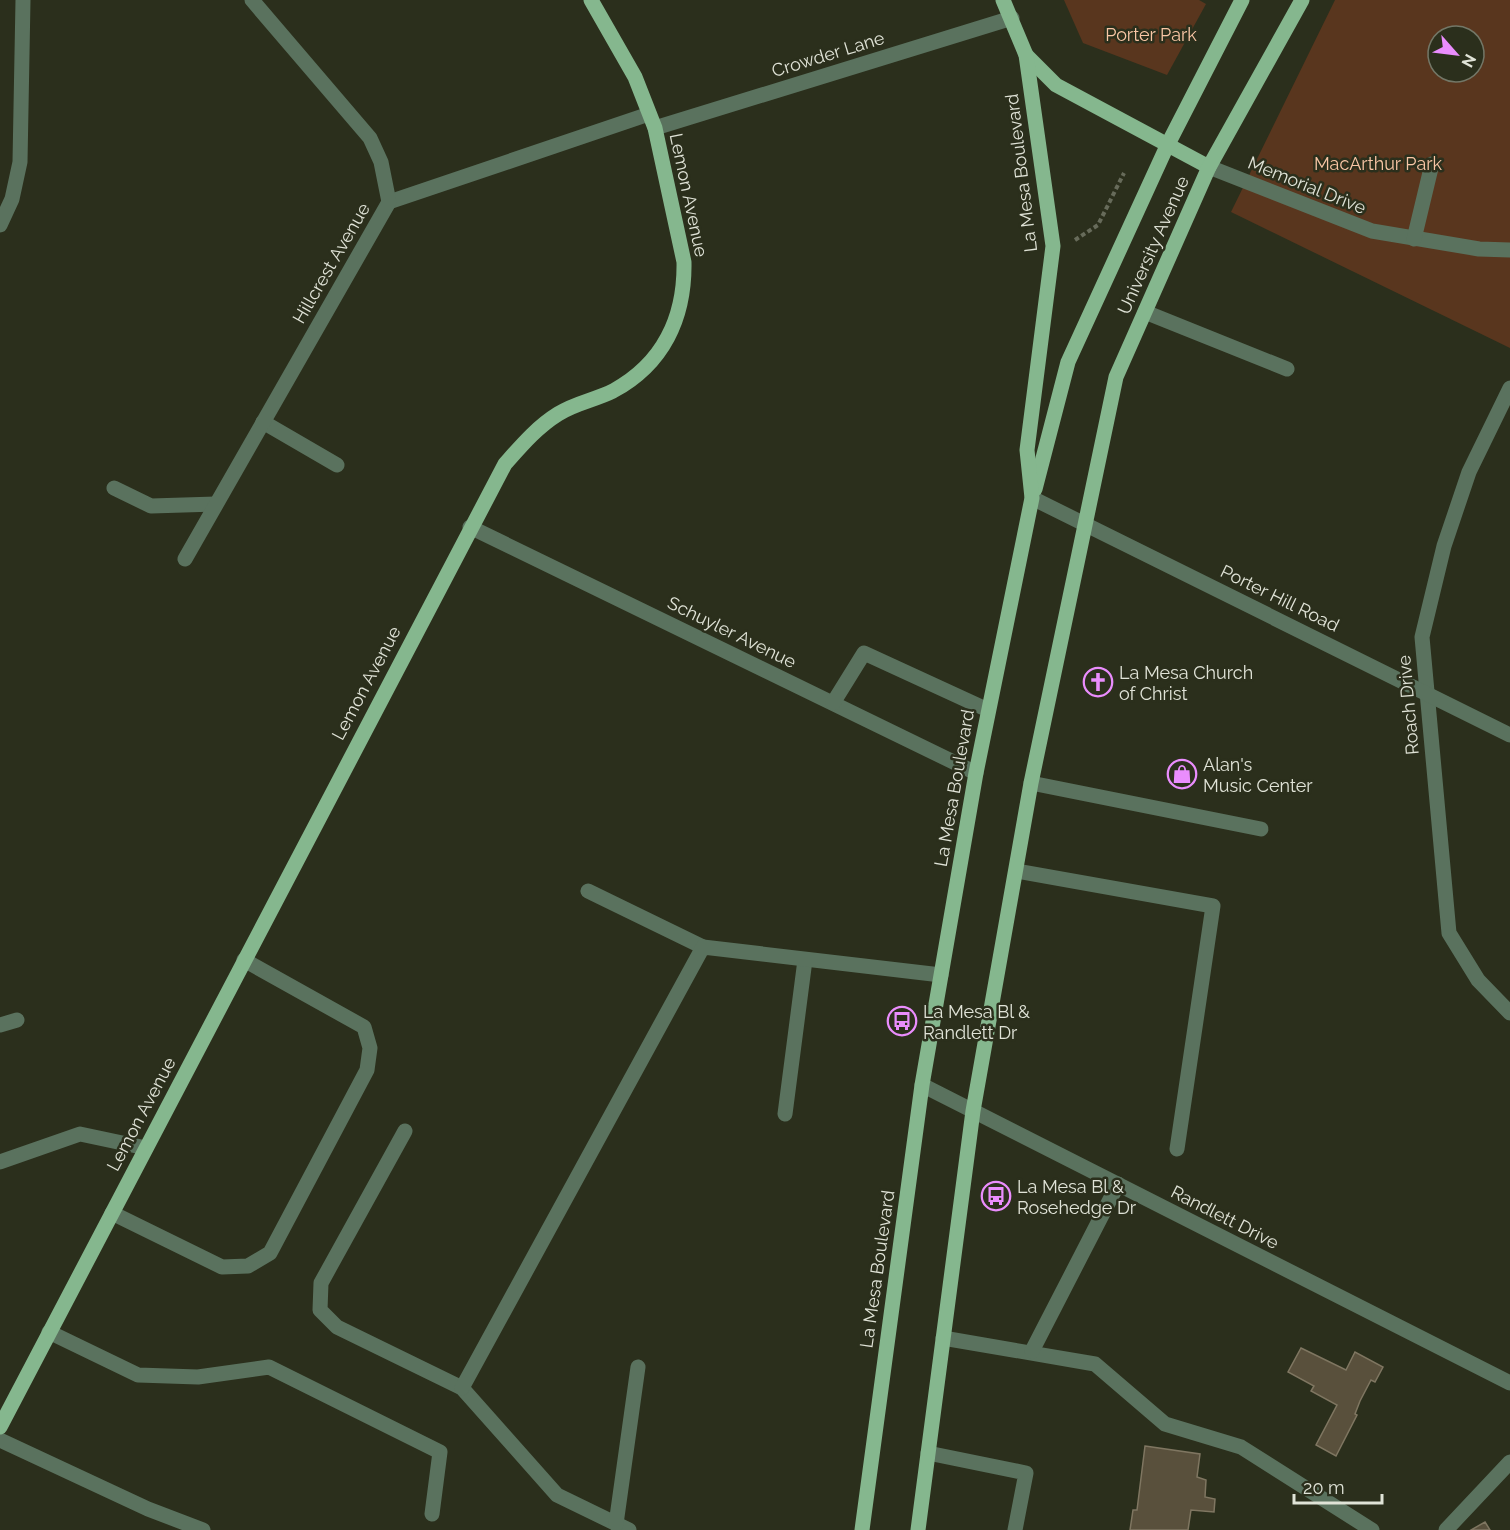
<svg xmlns="http://www.w3.org/2000/svg" width="1510" height="1530" viewBox="0 0 1510 1530" font-family="Raleway,sans-serif">
<style>
.green{fill:#59361e;fill-rule:evenodd}
.building{fill:#59503c;stroke:#7f7661;stroke-width:1.5}
.lines{fill:none;stroke-linecap:round;stroke-linejoin:round}
.path{stroke:#676b5a;stroke-width:4;stroke-dasharray:4.5 3;stroke-linecap:butt}
.minor{stroke:#5a725e;stroke-width:15}
.major{stroke:#85b78e;stroke-width:15}
.labels{text-anchor:middle;dominant-baseline:central;stroke-width:5;stroke-linejoin:round;paint-order:stroke}
.park-label{font-size:18px;fill:#f9c6a5;stroke:#2b2f1c}
.street-label{font-size:18px;fill:#e0e3d7;stroke:#2b2f1c}
.poi-label{font-size:18px;fill:#e0e3d7;stroke:#2b2f1c;text-anchor:start}
</style>
<rect width="100%" height="100%" fill="#2b2f1c"/>
<g class="green">
<path d="M1064,0H1199L1206,4L1167,75L1083,43Z"/>
<path d="M1335,0H1510V348L1231,212ZM1438,36H1474V72H1438Z"/>
</g>
<g class="building">
<path d="M1301,1348L1346,1370L1355,1352L1383,1367L1375,1382L1371,1380L1360,1401L1355,1414L1357,1415L1336,1456L1316,1445L1337,1405L1311,1391L1314,1386L1288,1372Z"/>
<path d="M1145,1446L1200,1454L1197,1477L1206,1480L1205,1497L1215,1499L1214,1512L1191,1510L1188,1530H1130L1133,1510H1137Z"/>
<path d="M1485,1522L1490,1530H1471Z"/>
</g>
<g class="lines">
<path class="path" d="M1075,240L1098,225L1124,173"/>
<g class="minor">
<path d="M655,128L1012,18"/>
<path d="M1209,167L1372,231L1479,249L1510,250"/>
<path d="M389,202L649,114"/>
<path d="M0,225L12,199L20,162L23,0"/>
<path d="M1414,239L1432,164"/>
<path d="M1145,312L1287,369"/>
<path d="M1510,388L1469,472L1444,546L1422,637L1449,933L1478,980L1510,1013"/>
<path d="M263,422L337,465"/>
<path d="M114,488L151,506L216,504"/>
<path d="M1032,498L1510,735"/>
<path d="M470,527L976,773"/>
<path d="M185,559L389,202L381,162L370,138L252,0"/>
<path d="M833,703L864,653L988,710"/>
<path d="M1031,783L1261,829"/>
<path d="M1016,871L1213,906L1177,1149"/>
<path d="M588,891L703,947"/>
<path d="M0,1025L17,1020"/>
<path d="M922,1085L1510,1383"/>
<path d="M785,1114L805,960"/>
<path d="M405,1131L321,1283L320,1310L337,1327L462,1388L557,1495L629,1530"/>
<path d="M0,1162L80,1134L146,1148"/>
<path d="M112,1213L222,1267L248,1266L270,1253L367,1070L370,1048L364,1027L244,960"/>
<path d="M49,1332L138,1375L198,1377L269,1367L440,1452L432,1514"/>
<path d="M943,1338L1095,1364L1165,1424L1241,1447L1372,1530"/>
<path d="M1032,1351L1118,1184"/>
<path d="M462,1388L703,947L941,975"/>
<path d="M0,1440L148,1509L203,1530"/>
<path d="M928,1453L1026,1473L1015,1530"/>
<path d="M616,1524L638,1367"/>
<path d="M1446,1530L1510,1462"/>
</g>
<g class="major">
<path d="M1026,55L1056,85L1209,167"/>
<path d="M1035,489L1068,362L1167,146L1242,0"/>
<path d="M0,1427L505,464C521,446 537,427 558,414C575,403 595,400 613,391C663,364 685,318 684,262L655,128L635,77L591,0"/>
<path d="M862,1530L922,1085L976,773L1032,498L1027,450L1053,246L1026,55L1003,0"/>
<path d="M918,1530L973,1111L1031,783L1116,377L1209,167L1302,0"/>
</g>
</g>
<defs>
<g id="church-ring" transform="scale(1.5)"><circle r="9.5" fill="#2b2f1c" stroke="#ea8dfd" stroke-width="1.5"/><path d="M-1.2-6h2.4v3.5h3.3v2.4h-3.3V6h-2.4V-.1h-3.3v-2.4h3.3Z" fill="#ea8dfd"/></g>
<g id="shop-ring" transform="scale(1.5)"><circle r="9.5" fill="#2b2f1c" stroke="#ea8dfd" stroke-width="1.5"/><path d="M-5-2.5h2.3a2.7 3.5 0 0 1 5.4 0H5L5.5 6h-11ZM-1.5-2.5h3a1.5 2.3 0 0 0-3 0Z" fill="#ea8dfd"/></g>
<g id="bus-ring" transform="scale(1.5)"><circle r="9.5" fill="#2b2f1c" stroke="#ea8dfd" stroke-width="1.5"/><path d="M-5-6H5V4H4V6H2V4H-2V6H-4V4H-5ZM-3.5-4V0h7V-4ZM-3.5 1.2v1.5H-2V1.2ZM2 1.2v1.5H3.5V1.2Z" fill="#ea8dfd"/></g>
</defs>
<g fill-rule="evenodd">
<use href="#church-ring" x="1098" y="682"/>
<use href="#shop-ring" x="1182" y="774"/>
<use href="#bus-ring" x="902" y="1021"/>
<use href="#bus-ring" x="996" y="1196"/>
</g>
<g class="labels">
<g class="park-label">
<text x="1151" y="34">Porter Park</text>
<text x="1378" y="163">MacArthur Park</text>
</g>
<g class="street-label">
<text transform="translate(828 54) rotate(-17)">Crowder Lane</text>
<text transform="translate(1021 173) rotate(-97)">La Mesa Boulevard</text>
<text transform="translate(1307 185) rotate(22)">Memorial Drive</text>
<text transform="translate(689 195) rotate(78)">Lemon Avenue</text>
<text transform="translate(1153 245) rotate(-66)">University Avenue</text>
<text transform="translate(331 263) rotate(-60)">Hillcrest Avenue</text>
<text transform="translate(1280 598) rotate(26)">Porter Hill Road</text>
<text transform="translate(732 632) rotate(26)">Schuyler Avenue</text>
<text transform="translate(366 683) rotate(-62)">Lemon Avenue</text>
<text transform="translate(1408 705) rotate(-95)">Roach Drive</text>
<text transform="translate(954 788) rotate(-80)">La Mesa Boulevard</text>
<text transform="translate(141 1114) rotate(-62)">Lemon Avenue</text>
<text transform="translate(1225 1217) rotate(27)">Randlett Drive</text>
<text transform="translate(877 1269) rotate(-82)">La Mesa Boulevard</text>
</g>
<g class="poi-label">
<text x="1119" y="672">La Mesa Church<tspan x="1119" dy="21">of Christ</tspan></text>
<text x="1203" y="764">Alan's<tspan x="1203" dy="21">Music Center</tspan></text>
<text x="923" y="1011">La Mesa Bl &amp;<tspan x="923" dy="21">Randlett Dr</tspan></text>
<text x="1017" y="1186">La Mesa Bl &amp;<tspan x="1017" dy="21">Rosehedge Dr</tspan></text>
</g>
</g>
<g transform="translate(1456 54) rotate(118)"><circle r="28" fill="#2b2f1c" stroke="#737767" stroke-width="1.5"/>
<path d="M0-4.5L10 22L0 15L-10 22Z" fill="#ea8dfd"/>
<text y="-9" font-size="16" font-weight="bold" text-anchor="middle" fill="#e0e3d7">N</text>
</g>
<path d="M1294 1494v9h88v-9" fill="none" stroke="#e0e3d7" stroke-width="3"/>
<text x="1303" y="1494" font-size="18" fill="#e0e3d7" stroke="#2b2f1c" stroke-width="4.5" paint-order="stroke">20 m</text>
</svg>
